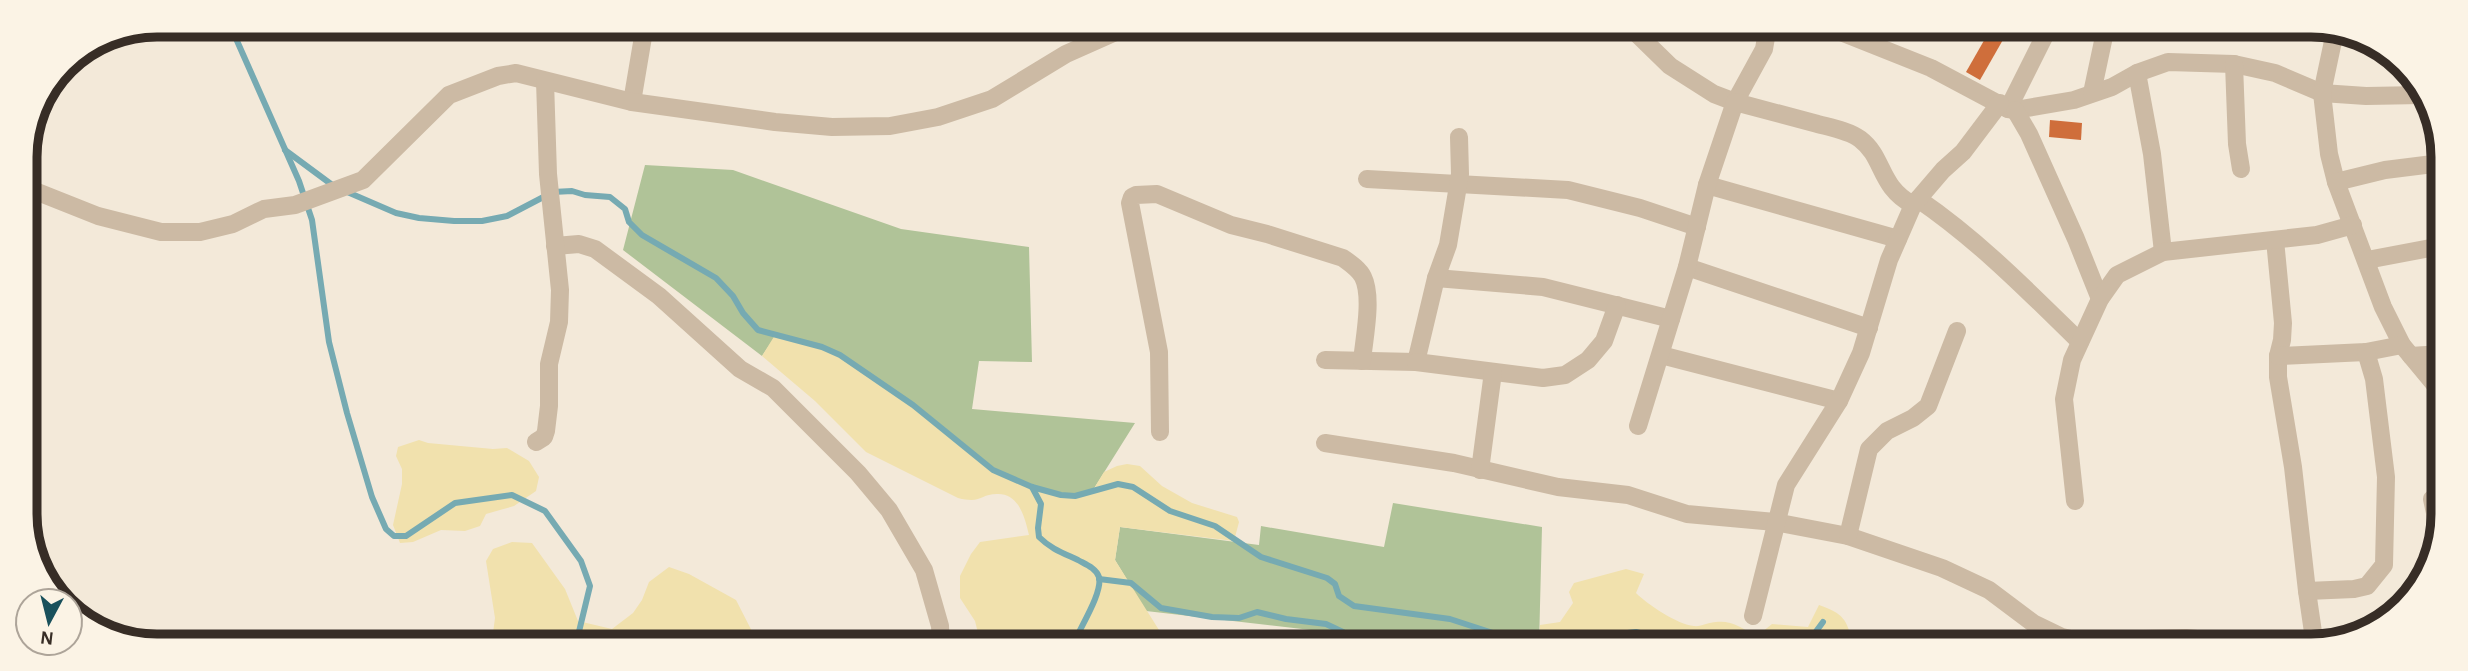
<svg xmlns="http://www.w3.org/2000/svg" width="2468" height="671" viewBox="0 0 2468 671" font-family="'Alegreya Sans',sans-serif">
<style>
.green{fill:#b0c398}
.sand{fill:#f1e1ad}
.lines{fill:none;stroke-linecap:round;stroke-linejoin:round}
.stream{stroke:#76aab2;stroke-width:6}
.building{fill:#cf6e3b}
.street{stroke:#ccbaa4;stroke-width:18}
.rim{fill:none;stroke:#372d26;stroke-width:9}
</style>
<rect width="100%" height="100%" fill="#f3e9d9"/>
<g class="green">
<path d="M645,165L733,170L901,229L1029,247L1032,362L979,361L972,409L1135,423L1093,490C1087,492 1079,496 1073,496C1006,499 928,411 873,377C857,367 840,355 822,347C808,341 791,339 776,335L762,356L623,250Z"/>
<path d="M1393,503L1542,527L1539,645H1440L1146,611L1115,560L1120,527L1259,545L1261,526L1384,547Z"/>
</g>
<g class="sand">
<path d="M775,335C798,342 822,344 842,356C866,370 890,387 913,404C962,442 1025,512 1093,490L1104,472L1117,466L1127,464L1140,466L1162,486L1192,503L1237,517L1239,522L1234,541L1120,527L1115,560L1159,630L1158,645H981L975,621L960,598V576L971,554L980,542L1029,535C1025,518 1019,493 997,494C980,494 982,504 958,498L866,452L815,401L762,356Z"/>
<path d="M419,440L428,443L493,449L507,448L529,461L539,477L536,491L514,506L486,514L480,526L465,531L441,530L413,542L400,543L393,525L402,484V469L396,456L398,447Z"/>
<path d="M512,542L532,543L565,589L578,621L612,629L633,613L642,600L649,582L669,567L689,574L736,600L759,645L471,644L493,633L495,618L486,561L493,549Z"/>
<path d="M1626,569L1644,574L1636,593C1647,604 1678,625 1694,626C1701,627 1709,622 1716,622C1732,620 1743,629 1757,636L1772,624L1808,627L1819,605C1842,613 1848,619 1852,644L1539,645L1540,625L1560,622L1573,603L1569,592L1574,583Z"/>
<path d="M1330,632L1440,645H1334Z"/>
</g>
<g class="lines">
<g class="stream">
<path d="M230,25L299,181L312,220L329,342L347,413L372,497L386,529L394,536H406L455,503L512,495L545,511L581,561L590,586L576,644"/>
<path d="M285,150L335,187"/>
<path d="M345,191L396,213L419,218L454,221H482L507,216L553,192L572,191L585,195L610,197L625,209L629,222L642,235L716,278L733,296L743,313L758,330L822,347L840,355L913,405L993,470L1032,487L1061,495L1075,496L1118,484L1133,487L1170,511L1215,526L1261,557L1327,578L1335,584L1339,596L1354,606L1450,619L1496,634L1563,643L1611,641L1619,634L1636,632L1667,640L1675,646"/>
<path d="M1032,487L1041,504L1038,528L1039,537C1051,549 1063,553 1078,560C1085,564 1096,568 1099,577C1103,593 1079,629 1073,645"/>
<path d="M1099,579L1131,583L1161,608L1212,617L1239,618L1257,612L1286,619L1326,624L1343,632L1355,645"/>
<path d="M1800,646L1809,641L1823,622"/>
</g>
</g>
<g class="building">
<path d="M1990,30L2004,38L1980,80L1966,72Z"/>
<path d="M2050,120L2082,123L2081,140L2049,137Z"/>
</g>
<g class="lines">
<g class="street">
<path d="M1629,26L1670,66L1714,94L1735,102L1764,49L1768,26"/>
<path d="M1828,27L1931,68L2008,109L2015,110L2074,100L2112,87L2137,73L2168,62L2234,64L2275,73L2322,93L2366,96L2422,95"/>
<path d="M2336,27L2322,93L2329,154L2336,182L2383,307L2402,345L2441,392"/>
<path d="M2234,64L2237,144L2241,169"/>
<path d="M2137,73L2152,154L2163,252"/>
<path d="M2092,93L2106,27"/>
<path d="M632,102L645,25"/>
<path d="M2008,109L2049,27"/>
<path d="M2015,110L2029,134L2076,239L2100,299"/>
<path d="M1367,179L1568,190L1640,208L1697,227"/>
<path d="M2336,182L2385,170L2441,163"/>
<path d="M1707,185L1898,239"/>
<path d="M25,187L98,216L161,232H200L233,224L264,209L295,205L363,180L449,95L498,76L516,73L632,102L775,122L832,127L890,126L938,117L992,99L1066,54L1129,26"/>
<path d="M1918,199C1978,240 2028,291 2080,342"/>
<path d="M2275,240L2283,323L2282,340L2278,356V377L2293,467L2307,591L2315,646"/>
<path d="M555,246L579,244L595,249L659,296L740,369L773,388L858,473L889,510L924,570L940,626L941,645"/>
<path d="M2367,260L2441,246"/>
<path d="M1687,267L1869,328"/>
<path d="M1436,278L1543,287L1671,319"/>
<path d="M1661,355L1839,401"/>
<path d="M2278,356L2366,352L2402,345"/>
<path d="M2411,356L2441,354"/>
<path d="M1325,360L1416,362L1436,278L1448,245L1460,174L1459,137"/>
<path d="M1416,362L1543,378L1565,375L1588,360L1604,341L1617,305"/>
<path d="M1638,426L1687,267L1707,185L1735,102C1761,109 1787,116 1814,123C1828,127 1848,130 1860,139C1885,158 1878,186 1913,205"/>
<path d="M1160,432L1159,352L1130,203L1132,197L1136,195L1157,194L1231,225L1267,234L1343,258C1350,263 1359,269 1363,277C1373,297 1364,339 1362,361"/>
<path d="M536,442L544,437L546,431L549,406V364L559,322L560,290L548,174L545,81"/>
<path d="M1325,443L1454,463L1558,487L1628,495L1687,514L1775,522L1848,536L1942,568L1989,590L2033,623L2062,637L2092,644L2143,639L2186,638L2273,646"/>
<path d="M1480,470L1493,372"/>
<path d="M2432,499L2441,541"/>
<path d="M2075,501L2064,399L2072,360L2100,299L2117,275L2163,252L2317,235L2353,225"/>
<path d="M1848,536L1869,449L1887,431L1913,418L1928,406L1957,331"/>
<path d="M2307,591L2354,589L2367,586L2384,565L2386,477L2374,379L2366,352"/>
<path d="M1753,616L1786,485L1839,401L1861,353L1889,260L1913,205L1943,170L1963,152L2000,103"/>
</g>
</g>
<path d="M0 0H2468V671H0ZM157 37H2311A120 120 0 0 1 2431 157V514A120 120 0 0 1 2311 634H157A120 120 0 0 1 37 514V157A120 120 0 0 1 157 37Z" fill="#fbf3e5" fill-rule="evenodd"/>
<path class="rim" d="M157 37H2311A120 120 0 0 1 2431 157V514A120 120 0 0 1 2311 634H157A120 120 0 0 1 37 514V157A120 120 0 0 1 157 37Z"/>
<g transform="translate(49 622) rotate(187)"><circle r="33" fill="#fbf3e5" stroke="#ada499" stroke-width="2"/>
<path d="M0-5L12 26L0 18L-12 26Z" fill="#19505b"/>
<text y="-10" font-size="19" font-weight="bold" text-anchor="middle" fill="#372d26">N</text>
</g>
</svg>
